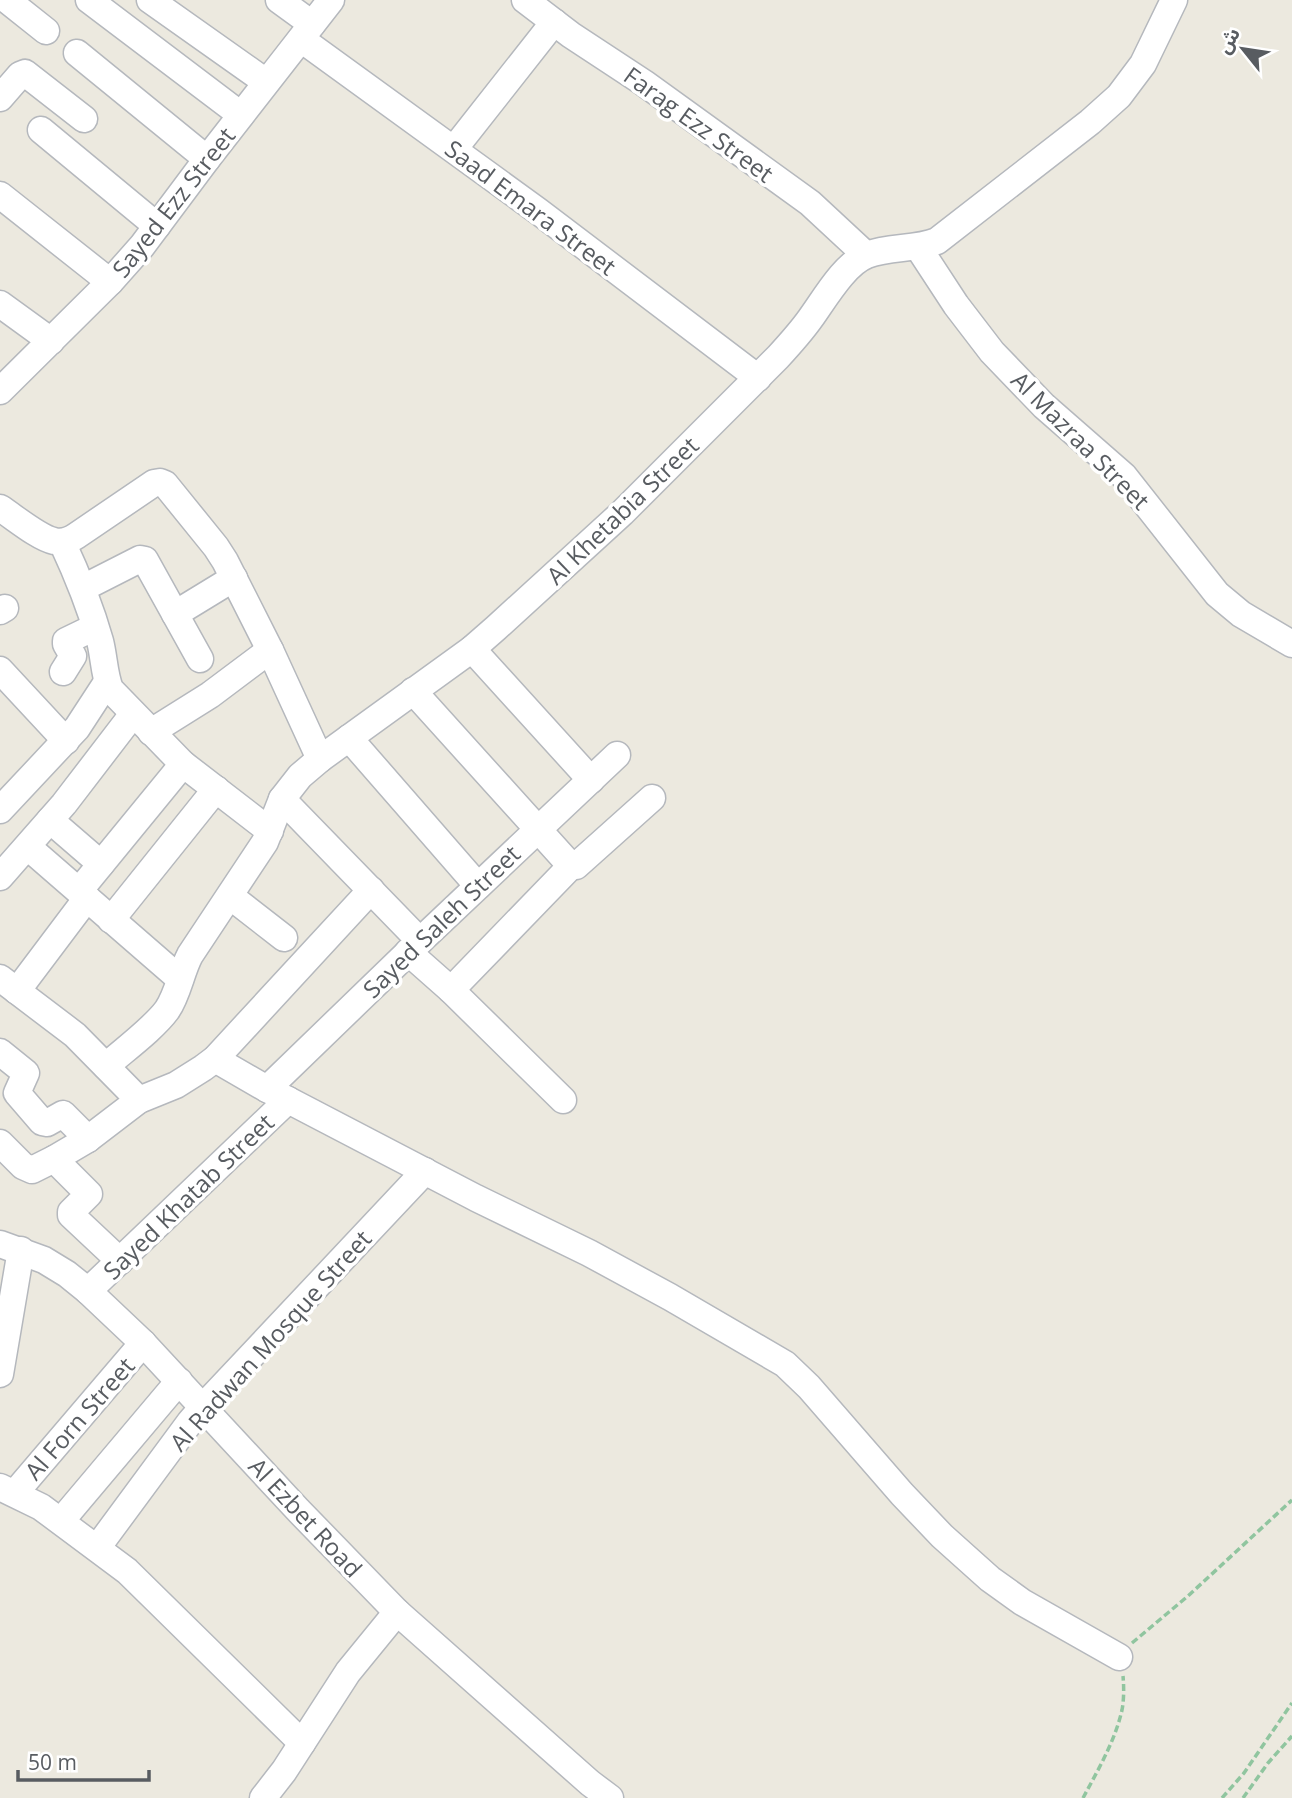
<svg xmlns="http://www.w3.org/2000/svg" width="1292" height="1798" viewBox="0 0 1292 1798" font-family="'Open Sans','Noto Sans Arabic',sans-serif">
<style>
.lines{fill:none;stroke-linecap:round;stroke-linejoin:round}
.minor-casing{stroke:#b5b8bd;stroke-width:29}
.path{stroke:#90c59f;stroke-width:3.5;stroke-dasharray:7 3.5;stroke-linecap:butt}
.minor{stroke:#fff;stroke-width:26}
.labels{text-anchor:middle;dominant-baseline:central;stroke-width:7;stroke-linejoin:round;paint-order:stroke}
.street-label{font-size:24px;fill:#585c61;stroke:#fff}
</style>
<rect width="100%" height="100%" fill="#ece9df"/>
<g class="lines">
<g class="minor-casing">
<g id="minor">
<path d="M7,0L46,31"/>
<path d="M89,0L241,115"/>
<path d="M150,0L266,82"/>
<path d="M279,0L312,24"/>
<path d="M525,0L571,35L644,83L810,203L866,255"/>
<path d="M301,39L538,211L758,378"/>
<path d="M77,53L207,159"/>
<path d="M0,98L20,75L25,73L84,119"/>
<path d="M41,130L157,226"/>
<path d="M454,149L554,22"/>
<path d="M0,195L110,282"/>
<path d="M918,247L956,305L992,352L1044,406L1124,476L1217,594L1241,614L1292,644"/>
<path d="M0,304L51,341"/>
<path d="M0,391L110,282L142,246L207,159L331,0"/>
<path d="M0,508C14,517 39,538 54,541C62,543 70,540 76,536L154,483L160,482L165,484L216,547L225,561L270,650L320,759"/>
<path d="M62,542C77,574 90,606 100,641C104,656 104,674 110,689L183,764L270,831"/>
<path d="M83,588L140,559L145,560L200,659"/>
<path d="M0,611L5,608"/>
<path d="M175,614L234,578"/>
<path d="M472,649L591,780"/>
<path d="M0,670L66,741"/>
<path d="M63,672L73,656L66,644V641L95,627"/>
<path d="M413,691L571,866H576L652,798"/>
<path d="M151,732L210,695L270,650"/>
<path d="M349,738L478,886"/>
<path d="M282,799L420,941"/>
<path d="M0,810L77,728L107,682"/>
<path d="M50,820L101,864"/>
<path d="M28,847L180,979"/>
<path d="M0,877L64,804L133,714"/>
<path d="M79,891L183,764"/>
<path d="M230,896L284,938"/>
<path d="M111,920L216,789"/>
<path d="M408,952L451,990L563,1100"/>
<path d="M0,978L75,1035L139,1100"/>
<path d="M451,990L571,866"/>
<path d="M17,991L87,898"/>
<path d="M0,1052L26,1073L17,1093L42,1122L47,1123L63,1114L88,1139"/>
<path d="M215,1059L267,1089L476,1198L589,1253L670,1297L785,1364L809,1387L902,1494L942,1536L990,1579L1022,1602L1119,1657"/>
<path d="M106,1066C124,1050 153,1029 167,1010C178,994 181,972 190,955L265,842L282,799L300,776L320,759L472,649L496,628L622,513L778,357C789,345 800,333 810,319C824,300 844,264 867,255C889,246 915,250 937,241L1090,122L1119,96L1143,64L1174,0"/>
<path d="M267,1089L420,941L617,755"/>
<path d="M0,1143L23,1166L32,1170L54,1159L88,1139L139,1100L176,1085L203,1068L215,1059L371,890"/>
<path d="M54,1159L89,1194L71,1212V1215L120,1261"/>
<path d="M0,1244L44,1260L67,1274L88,1291L143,1343L298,1510L397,1612L590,1783L610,1798"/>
<path d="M88,1291L288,1100"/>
<path d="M0,1374L21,1250"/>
<path d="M0,1487L41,1507L127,1571L302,1743"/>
<path d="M15,1493L143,1343"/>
<path d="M61,1521L179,1381"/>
<path d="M97,1548L190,1422L203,1407L425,1171"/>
<path d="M263,1798L284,1771L348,1672L397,1612"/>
</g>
</g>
<g class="path">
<path d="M1132,1643L1188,1596L1292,1500"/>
<path d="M1083,1798C1098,1770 1115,1741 1122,1710C1124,1700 1124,1687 1123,1676"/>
<path d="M1222,1798L1244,1773L1292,1703"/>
<path d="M1243,1798L1268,1763L1292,1736"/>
</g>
<use href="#minor" class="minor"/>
</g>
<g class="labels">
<g class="street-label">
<text transform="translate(699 124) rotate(36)">Farag Ezz Street</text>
<text transform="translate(173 202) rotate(-52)">Sayed Ezz Street</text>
<text transform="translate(531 207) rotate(37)">Saad Emara Street</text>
<text transform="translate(1081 440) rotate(45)">Al Mazraa Street</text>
<text transform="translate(622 510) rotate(-44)">Al Khetabia Street</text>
<text transform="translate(441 921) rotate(-44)">Sayed Saleh Street</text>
<text transform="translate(188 1196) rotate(-44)">Sayed Khatab Street</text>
<text transform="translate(270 1340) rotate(-48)">Al Radwan Mosque Street</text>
<text transform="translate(79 1418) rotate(-49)">Al Forn Street</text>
<text transform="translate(306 1517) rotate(47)">Al Ezbet Road</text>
</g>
</g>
<g transform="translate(1243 49) rotate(300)" stroke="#ffffff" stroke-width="5" paint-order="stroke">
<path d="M0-5L12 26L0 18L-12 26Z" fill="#585c61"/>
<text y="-10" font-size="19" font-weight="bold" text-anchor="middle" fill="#585c61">ش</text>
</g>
<path d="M18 1770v10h131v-10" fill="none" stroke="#585c61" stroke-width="3.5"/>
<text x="28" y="1770" font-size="21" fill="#585c61" stroke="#ffffff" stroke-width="5" paint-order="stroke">50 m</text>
</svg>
